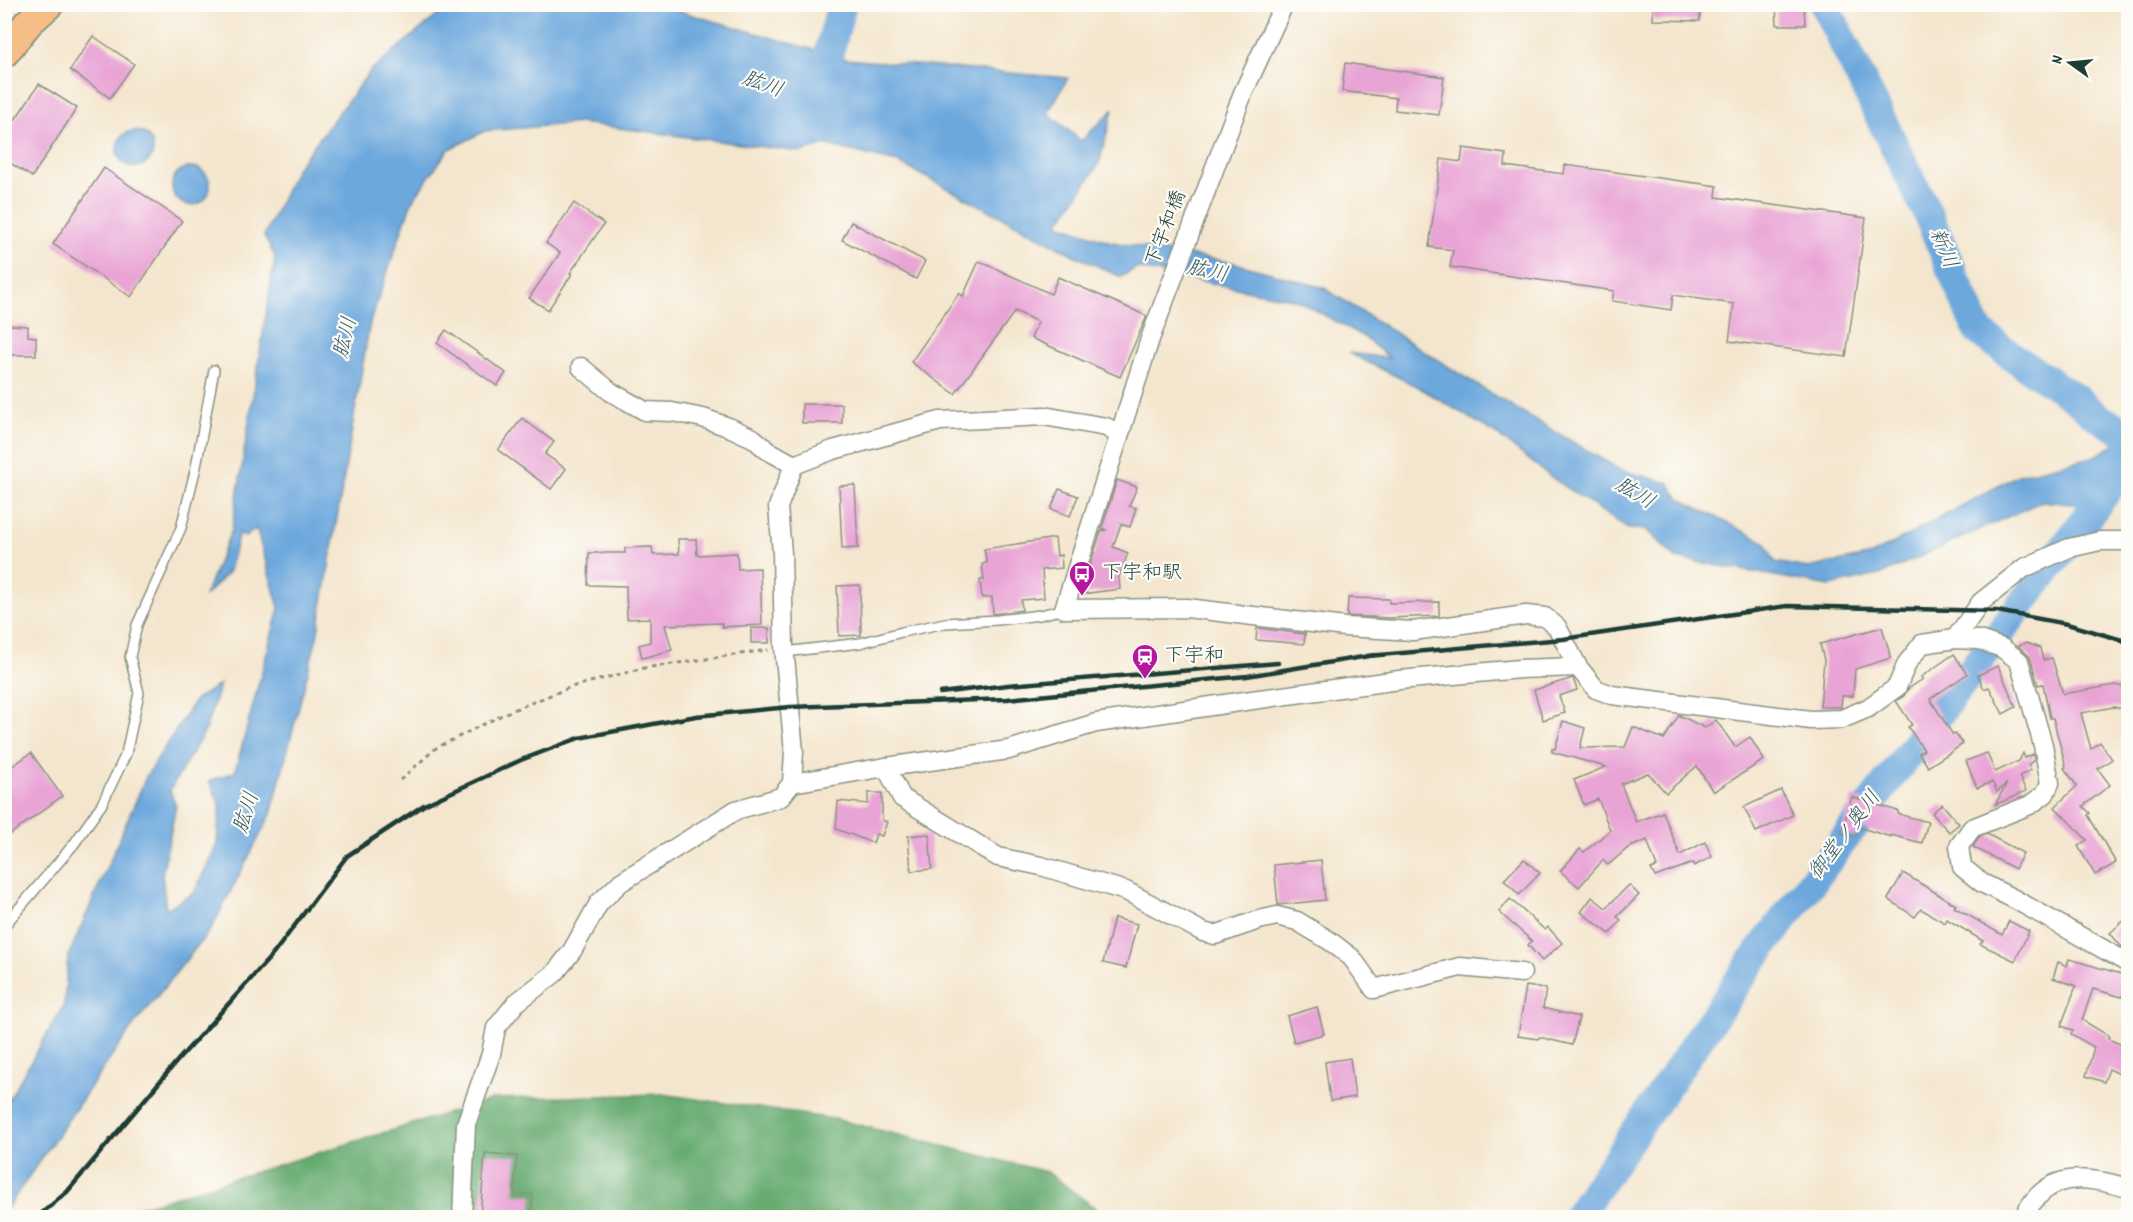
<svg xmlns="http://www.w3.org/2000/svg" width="2133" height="1222" viewBox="0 0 2133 1222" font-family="Dekko,'Klee One',sans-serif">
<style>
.forest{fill:#66ab71;stroke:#427452;stroke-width:1.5}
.water{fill:#6da8dd;stroke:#467288;stroke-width:1.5}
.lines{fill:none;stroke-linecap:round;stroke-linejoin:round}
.river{stroke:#6da8dd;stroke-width:30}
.building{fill:#e9a4d6}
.lane-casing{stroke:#8a9281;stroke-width:12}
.street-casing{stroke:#8a9281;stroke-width:21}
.primary-casing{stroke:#8a9281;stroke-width:32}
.path{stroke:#8a9281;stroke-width:3;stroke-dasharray:4.5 4.5;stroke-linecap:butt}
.lane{stroke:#fff;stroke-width:9}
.street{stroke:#fff;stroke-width:18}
.primary{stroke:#f6be87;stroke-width:28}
.rail{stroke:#1f3d34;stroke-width:4.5}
.labels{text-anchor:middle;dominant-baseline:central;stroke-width:4.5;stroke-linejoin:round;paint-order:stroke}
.street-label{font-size:20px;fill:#1f3d34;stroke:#fdfcf7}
.poi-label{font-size:20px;fill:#1f3d34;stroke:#fdfcf7;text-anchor:start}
.water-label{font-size:21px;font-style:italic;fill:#365d67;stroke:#fdfcf7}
</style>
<rect width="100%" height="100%" fill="#fdfcf7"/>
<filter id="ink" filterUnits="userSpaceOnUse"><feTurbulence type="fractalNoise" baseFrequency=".0167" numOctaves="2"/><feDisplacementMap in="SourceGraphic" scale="12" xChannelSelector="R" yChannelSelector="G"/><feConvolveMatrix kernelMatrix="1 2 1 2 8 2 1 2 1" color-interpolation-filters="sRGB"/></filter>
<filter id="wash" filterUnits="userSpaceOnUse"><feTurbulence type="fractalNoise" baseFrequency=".008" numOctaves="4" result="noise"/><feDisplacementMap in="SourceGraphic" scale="24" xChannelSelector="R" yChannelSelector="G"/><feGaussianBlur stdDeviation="1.35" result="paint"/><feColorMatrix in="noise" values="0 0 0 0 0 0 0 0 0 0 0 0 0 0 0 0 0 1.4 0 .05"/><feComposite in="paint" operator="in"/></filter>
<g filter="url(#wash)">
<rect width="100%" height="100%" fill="#f4e6ce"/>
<path class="forest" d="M662,1094L835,1119L1047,1172L1103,1214L1104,1217L104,1218L494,1099Z"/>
<g class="water">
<path d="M450,5H658L846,59L1068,78L1048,113L1081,141L1113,110L1099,164L1058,224L1111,242L1235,263L1324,288L1490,393L1620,470L1669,483L1680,499L1765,542L1775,562L1808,568L1872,555L2018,475L2093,457L2128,437V487L2082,505L2042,501L1882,574L1830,586L1676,558L1645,529H1628L1551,477L1495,433L1420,388L1349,353L1389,358L1364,337L1297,300L1136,268L1121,277L1074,255L897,162L827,145L801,152L581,123L485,131L448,150L412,201L370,322L317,637L271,814L211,929L130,1030L5,1211V1106L64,1005L68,957L147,775L195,700L220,684L205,731L170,790L176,806L162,874L166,909L194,893L217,844L220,805L209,781L235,772L279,608L256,528L246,537L239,533L229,571L204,597L232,529L275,257L264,236L296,169L371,70Z"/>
<circle cx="135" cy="149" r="18"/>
<circle cx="191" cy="186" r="19"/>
</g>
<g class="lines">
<g class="river">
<path d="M1824,4L1925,208L1978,331L2019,361L2075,398L2096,416L2128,434"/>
<path d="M818,94L842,4"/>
<path d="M1576,1218L1750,964L2128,463"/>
</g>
</g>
<g id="blocks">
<g class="building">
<path d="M1776,4H1804L1805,25H1777Z"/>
<path d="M1653,8H1700V21L1653,20Z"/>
<path d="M93,36L134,64L110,98L70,70Z"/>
<path d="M1345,63L1444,77L1439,115L1395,110L1396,98L1342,91Z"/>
<path d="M39,84L77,108L32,177L4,159V136Z"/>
<path d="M1463,148L1506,154L1505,166L1564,174L1565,165L1717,186L1716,197L1866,218L1846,357L1729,341L1734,304L1673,295L1671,310L1612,301L1614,291L1450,267L1453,250L1429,247L1441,159L1461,162Z"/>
<path d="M104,168L182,221L131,297L53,244Z"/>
<path d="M574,203L604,224L570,273L572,274L548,310L529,298L560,253L546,243Z"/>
<path d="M851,222L925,261L916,279L842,240Z"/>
<path d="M979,261L1051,294L1058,277L1147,316L1120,377L1031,338L1038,322L1015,311L955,394L911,362L959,293L963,296Z"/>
<path d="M9,325L28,326V336L36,337V355H9Z"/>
<path d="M446,330L506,373L497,386L437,343Z"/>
<rect x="802" y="404" width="40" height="19"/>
<path d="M522,418L554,442L545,454L566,469L551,489L498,450Z"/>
<path d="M1117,480L1137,487L1129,506L1136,508L1130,527L1121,524L1113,547L1128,553L1119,577L1120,589L1081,594L1101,531L1106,530L1102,528Z"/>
<path d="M855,485L858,548L842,549L839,486Z"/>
<path d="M1059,489L1078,496L1070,516L1051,509Z"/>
<path d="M1055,538L1057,556L1061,555L1062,568L1042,570L1044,598L1021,600L1022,610L993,614L992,597L982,598L980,580H984L982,564L987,563L984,549Z"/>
<path d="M678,539H696L697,555L737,553L738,569L760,568L762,625L722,627V623L665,625L672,650L642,658L639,645L650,642V618L627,619L626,586L588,585L589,553H625V548L652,547L653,555L679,554Z"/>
<path d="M860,585L861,635L839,636L837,586Z"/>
<path d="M1348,598L1389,599V603L1439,602V616L1389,618L1347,616Z"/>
<path d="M1882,627L1891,658L1855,669L1853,696H1842L1841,707H1820L1824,660L1820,644Z"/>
<rect x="751" y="628" width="18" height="15"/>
<path d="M1257,628L1305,634L1304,644L1256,640Z"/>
<path d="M2026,643L2040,648L2043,660L2052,658L2063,694L2115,685L2128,688V710L2114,707L2081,713L2091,749L2100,742L2112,759L2098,769L2110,785L2083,806L2090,813L2088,815L2116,863L2095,875L2078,846L2087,840L2055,807L2077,786L2064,768L2066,767L2053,718H2050L2043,684L2038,685L2030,657L2018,646Z"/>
<path d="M1954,654L1967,674L1930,699L1953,735L1955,734L1963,744L1928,767L1919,753L1924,750L1908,727L1912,725L1896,701L1904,696L1908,689L1923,679L1921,677Z"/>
<path d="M1998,666L2016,707L2003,714L1989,687L1984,689L1978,675Z"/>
<path d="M1573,678L1577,690L1559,696L1565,713L1543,720L1534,690Z"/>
<path d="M1679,715L1705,728L1716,720L1735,747L1750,737L1764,760L1713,792L1697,766L1666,793L1648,773L1621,784L1636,822L1663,812L1680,855L1705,842L1712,857L1694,866L1693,863L1655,877L1651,869L1657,867L1647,840L1628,848L1608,865L1603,860L1579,887L1560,871L1580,849L1584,852L1610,830L1598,799L1584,805L1574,780L1606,767L1552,752V749H1555L1563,721L1585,728L1580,748L1625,747L1633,727L1664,739Z"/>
<path d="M31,753L62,796L4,839V772Z"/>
<path d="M1987,753L1995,772L2019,761L2023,753L2025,758L2033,754L2034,760L2028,765L2031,770L2019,776L2026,791L1995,805L2007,783L1997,792L1992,782L1977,788L1966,761Z"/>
<path d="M1781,790L1793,815L1756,832L1744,807Z"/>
<path d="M868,793H882V820L887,822L882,836L876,834L873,843L836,829L838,801L868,804Z"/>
<path d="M1852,797L1898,811V814L1928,822L1922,843L1891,835V837L1858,827L1856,837L1841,833Z"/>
<path d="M1942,804L1959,824L1949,832L1932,813Z"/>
<path d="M929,834L932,869L911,871L908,836Z"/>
<path d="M1987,834L2023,853L2015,869L1973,847L1979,837Z"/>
<path d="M1524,859L1540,873L1519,895L1504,880Z"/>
<path d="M1321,860L1325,900L1278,905L1274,865Z"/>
<path d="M1903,873L1956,905L1954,907L2002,935L2009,921L2029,931L2015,961L1980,944L1983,941L1947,919L1945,923L1921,909L1915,917L1888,899Z"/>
<path d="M1629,885L1639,895L1617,917L1621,920L1610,934L1581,912L1592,897L1606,908Z"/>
<path d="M1510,899L1545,930L1548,927L1562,943L1542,961L1528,945L1532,941L1499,912Z"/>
<path d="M2128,917V950L2121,946L2110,933Z"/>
<path d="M1114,918L1137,924L1126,968L1103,963Z"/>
<path d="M2069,959L2128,976L2122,997L2093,989L2082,1020L2109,1036L2108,1039L2128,1047V1078L2109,1069L2104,1082L2086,1076L2094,1047L2071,1034L2073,1030L2061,1026L2076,986L2053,978L2058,962L2067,966Z"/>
<path d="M1526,986L1546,989L1543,1008L1579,1017L1572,1045L1539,1037L1538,1039L1518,1036Z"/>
<path d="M1317,1007L1324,1034L1294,1042L1287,1016Z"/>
<path d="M1350,1058L1355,1097L1330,1101L1325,1062Z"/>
<path d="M485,1153L517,1156L514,1194L533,1195L531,1218H480Z"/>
</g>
</g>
</g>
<g filter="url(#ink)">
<use href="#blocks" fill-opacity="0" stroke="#8a9281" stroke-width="1.5"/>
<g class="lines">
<g class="lane-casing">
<g id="lane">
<path d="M785,652L860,643L902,632L945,623L998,620L1040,615L1064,609"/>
<path d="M4,926L74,844L102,804L126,754L139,693L130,657L137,625L181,528L196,467L214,370"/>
</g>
</g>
<g class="street-casing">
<g id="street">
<path d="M1284,4L1243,93L1150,339L1064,609L1187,608L1345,627L1413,631L1526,615L1545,617L1557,627L1578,667L1596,689L1612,695L1811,720L1842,719L1868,708L1897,687L1907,663L1922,644L1955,639L1979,640L2002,648L2019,661L2043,745L2050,783L2045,794L2030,805L1972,828L1959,846L1962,867L1982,883L2016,900L2128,963"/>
<path d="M581,367L611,392L645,411L672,412L703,418L731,428L753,438L767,450L794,465"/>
<path d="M1955,639L1981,602L2024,568L2069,548L2100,541H2128"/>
<path d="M886,767L902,798L998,857L1041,866L1126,891L1203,932L1215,935L1259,920L1277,916L1297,921L1330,941L1352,958L1374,989L1460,967L1522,973"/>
<path d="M792,783L886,767L1009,750L1096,723L1252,700L1399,680L1520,669L1578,667"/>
<path d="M462,1218L466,1124L491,1054L496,1028L516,1003L555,973L572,951L599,903L621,882L736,810L781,797L792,783L794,752L784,647L782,553L778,507L794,465L833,450L940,421L1044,416L1106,427L1119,434"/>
<path d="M2023,1218C2047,1169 2084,1176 2128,1188"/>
</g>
</g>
<g class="primary-casing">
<path id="primary" d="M4,53L28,23L49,4"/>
</g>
<path class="path" d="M400,780L436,748L508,712L571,687L644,668L768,650"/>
<use href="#lane" class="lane"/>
<use href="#street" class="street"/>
<use href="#primary" class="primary"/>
<g class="rail">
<path d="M1368,656L1563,639L1787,606L1997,611L2067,624L2122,640L2128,644"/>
<path d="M940,693L1008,685L1278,663"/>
<path d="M36,1218L67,1192L178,1060L274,953L347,856L424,805L521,760L579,738L696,716L790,707L1007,699L1247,676L1375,655"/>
</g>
</g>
</g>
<defs>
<g id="bus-pin" transform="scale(1.35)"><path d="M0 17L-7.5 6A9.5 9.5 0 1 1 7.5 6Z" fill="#b5179e" stroke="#fdfcf7"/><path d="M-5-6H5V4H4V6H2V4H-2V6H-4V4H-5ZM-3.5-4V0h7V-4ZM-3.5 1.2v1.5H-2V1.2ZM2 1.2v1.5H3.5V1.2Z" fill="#fff"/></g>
<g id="station-pin" transform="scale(1.35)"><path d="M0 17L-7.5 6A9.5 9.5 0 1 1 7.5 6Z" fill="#b5179e" stroke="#fdfcf7"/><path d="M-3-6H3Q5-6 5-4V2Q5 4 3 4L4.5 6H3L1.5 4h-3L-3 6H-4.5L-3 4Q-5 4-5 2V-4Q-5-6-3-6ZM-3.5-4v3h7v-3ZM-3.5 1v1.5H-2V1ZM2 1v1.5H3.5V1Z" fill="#fff"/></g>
</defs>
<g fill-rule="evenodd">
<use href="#bus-pin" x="1082" y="574"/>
<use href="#station-pin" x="1145" y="657"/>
</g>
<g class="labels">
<g class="street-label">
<text transform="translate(1167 229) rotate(-69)">下宇和橋</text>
</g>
<g class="poi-label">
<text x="1102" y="574">下宇和駅</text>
<text x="1164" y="657">下宇和</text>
</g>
<g class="water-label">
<text transform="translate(762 86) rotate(20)">肱川</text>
<text transform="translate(1942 249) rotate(67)">新川</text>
<text transform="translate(1207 273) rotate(12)">肱川</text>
<text transform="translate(347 338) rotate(-76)">肱川</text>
<text transform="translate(1634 495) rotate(31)">肱川</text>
<text transform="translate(248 813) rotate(-72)">肱川</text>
<text transform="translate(1846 836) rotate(-53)">御堂ノ奥川</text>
</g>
</g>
<rect width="2133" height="1222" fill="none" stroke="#fdfcf7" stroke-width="24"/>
<g transform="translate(2070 63) rotate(285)" stroke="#fdfcf7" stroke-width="4.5" paint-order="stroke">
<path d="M0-4.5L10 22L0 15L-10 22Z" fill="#1f3d34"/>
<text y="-9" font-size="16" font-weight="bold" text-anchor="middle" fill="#1f3d34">N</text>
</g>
</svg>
